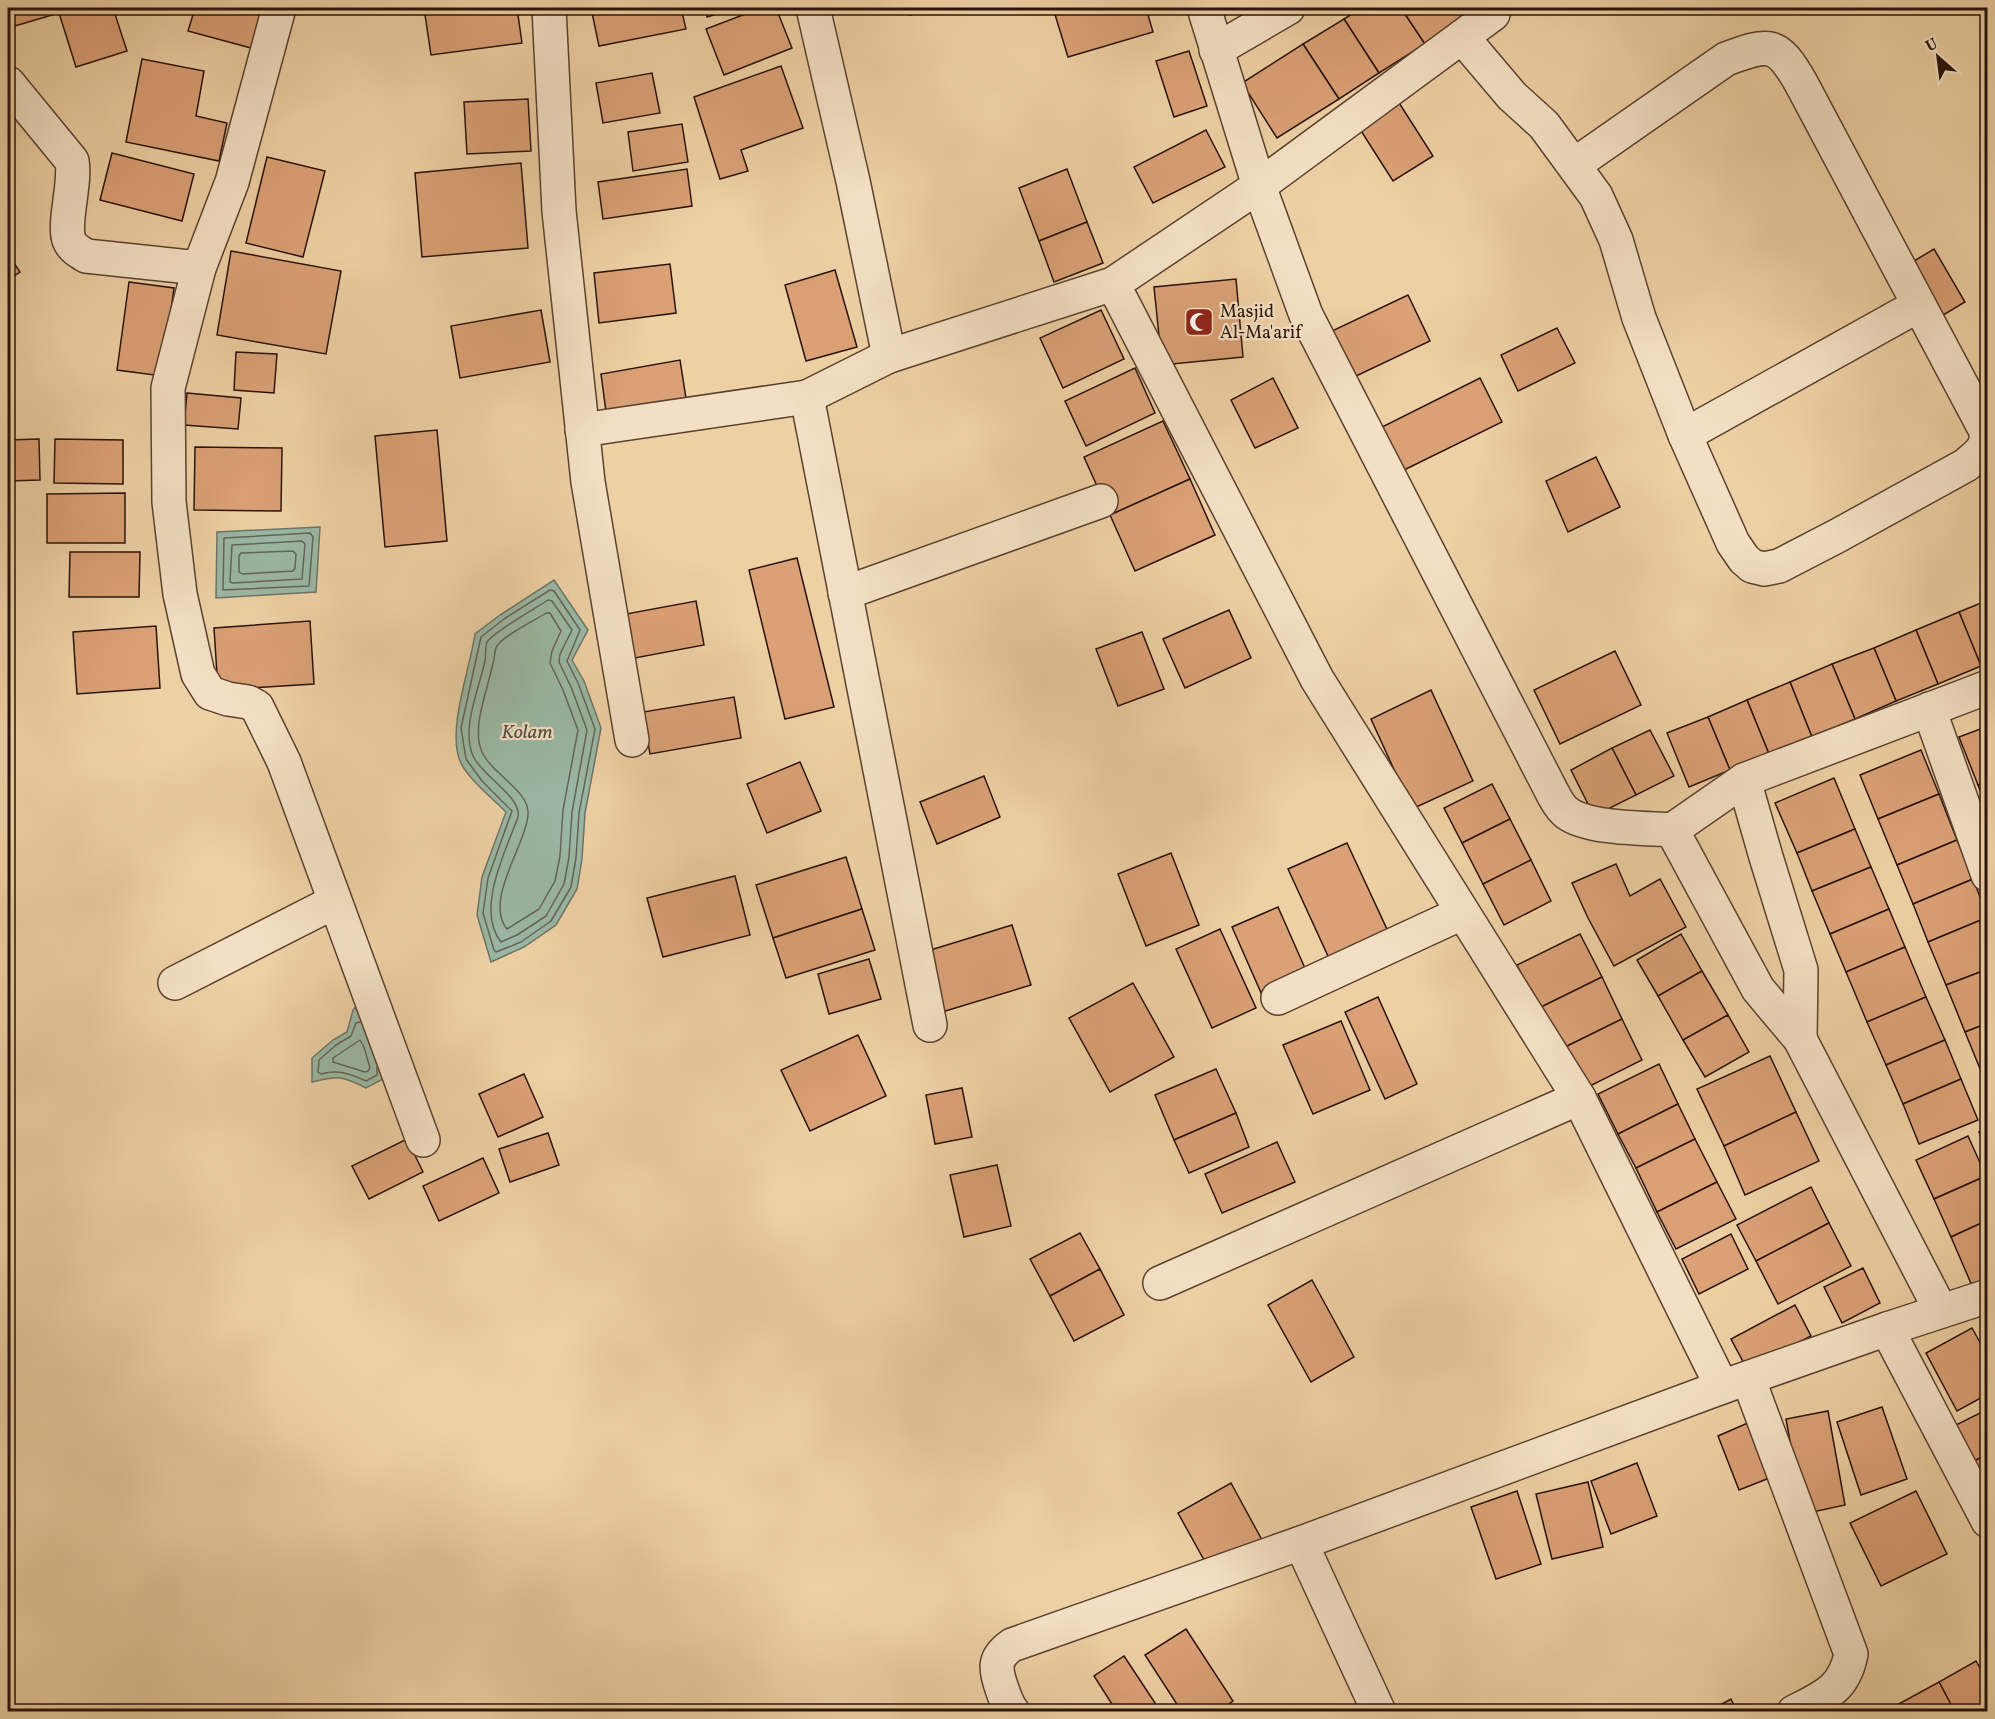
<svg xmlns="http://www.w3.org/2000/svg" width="1995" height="1719" viewBox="0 0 1995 1719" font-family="Vollkorn,serif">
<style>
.water{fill:#9ab7a4;stroke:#6d7566;stroke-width:1.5}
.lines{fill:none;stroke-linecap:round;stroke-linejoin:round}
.shore{stroke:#626557;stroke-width:1.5}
.building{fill:#daa076;stroke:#2a130a;stroke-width:1.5}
.street-casing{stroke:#5b4230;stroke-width:36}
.street{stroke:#f3e0c4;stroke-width:33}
.labels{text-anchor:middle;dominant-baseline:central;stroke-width:4.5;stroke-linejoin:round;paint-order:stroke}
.poi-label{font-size:18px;fill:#2a130a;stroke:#f3e0c4;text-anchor:start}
.water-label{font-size:20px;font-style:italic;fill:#514c40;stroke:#f3e0c4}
</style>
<rect width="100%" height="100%" fill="#edd0a4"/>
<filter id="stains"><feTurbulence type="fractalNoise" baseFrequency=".00333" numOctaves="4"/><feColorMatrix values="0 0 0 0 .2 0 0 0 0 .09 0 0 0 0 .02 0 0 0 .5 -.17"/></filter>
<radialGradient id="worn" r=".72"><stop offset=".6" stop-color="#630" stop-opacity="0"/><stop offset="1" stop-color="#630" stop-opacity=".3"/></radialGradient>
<g class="water">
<path d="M320,527L316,592L216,598L217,532Z"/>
<path d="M554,580L588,630L572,660L584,681L601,728L585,813L582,859L577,889L556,925L524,947L491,962L477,915L482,877L506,812C492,798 467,778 460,761C447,729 470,669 475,634L500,615Z"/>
<path d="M358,1004L383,1079L366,1088C342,1075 338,1076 312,1082V1058L333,1040L347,1032L353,1010Z"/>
</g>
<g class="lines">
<g class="shore">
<path d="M310,533L313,537L309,586L223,590L224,538Z"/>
<path d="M302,541L305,544L302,579L233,583L230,582L232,545Z"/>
<path d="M293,551L296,554L295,568L293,571L242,574L239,572V556L241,553Z"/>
<path d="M550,590L554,591L580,630L567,661L578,683L595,729L579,813L576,858L571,887L551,921L521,942L496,952L494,950L483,913L488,878L512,811L482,781L466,759L461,728L481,637L504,619Z"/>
<path d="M548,600L552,601L572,630L560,654L559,662L571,687L587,730L572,812L569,857L564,884L546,916L517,935L501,942C475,910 506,850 518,817C522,797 482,776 473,756C461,728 479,689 485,661C486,655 485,647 487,642C493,632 536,608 548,600Z"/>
<path d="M546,613H550L561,631L552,651L550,663L563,690L578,730L563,810L560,856L555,881L539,909L507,929C483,900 528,842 528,813C529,791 491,773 482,752C471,728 488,689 493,663C495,658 494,650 497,646C504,635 534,621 546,613Z"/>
<path d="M360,1022L356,1023L351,1036L336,1045L319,1060L318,1072L321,1074C338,1069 351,1074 366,1081L377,1075V1067"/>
<path d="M360,1040L364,1047L370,1068L368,1071L365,1072L333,1062V1058Z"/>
</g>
</g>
<g class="building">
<path d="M8,8H113L127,51L76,67L59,13L8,28Z"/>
<path d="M195,8H262L251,48L188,31Z"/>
<path d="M424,8H517L522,43L431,55Z"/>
<path d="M591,8H681L686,29L599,46Z"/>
<path d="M705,8H737L707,17Z"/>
<path d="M761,8H776L792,48L724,75L706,29Z"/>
<path d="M907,8H936L910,15Z"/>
<path d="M1053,8H1146L1153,32L1068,57Z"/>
<path d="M1361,8H1401L1425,44L1379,73L1344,19Z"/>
<path d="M1401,8H1460L1466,18L1425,44Z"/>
<path d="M1344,19L1379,73L1339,99L1303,44Z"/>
<path d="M1303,44L1339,99L1277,138L1242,83Z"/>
<path d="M1189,51L1207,106L1174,117L1156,61Z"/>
<path d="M142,59L204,71L196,116L227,123L219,161L126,142Z"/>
<path d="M781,66L803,128L741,150L748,171L720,179L694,97Z"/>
<path d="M652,73L660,113L603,123L596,83Z"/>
<path d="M1396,98L1433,156L1393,181L1356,123Z"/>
<path d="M528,99L531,151L467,154L464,102Z"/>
<path d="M682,124L688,162L633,171L628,132Z"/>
<path d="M1206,130L1225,167L1153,203L1134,167Z"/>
<path d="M112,153L194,174L182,221L100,200Z"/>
<path d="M267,157L325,171L303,257L246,243Z"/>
<path d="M521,163L528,248L422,257L415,173Z"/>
<path d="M687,169L692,206L603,219L598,182Z"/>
<path d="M1067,169L1087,222L1039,241L1019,188Z"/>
<path d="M1087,222L1103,263L1054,282L1039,241Z"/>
<path d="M1934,249L1965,302L1940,317L1909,264Z"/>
<path d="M231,251L341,271L326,354L217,335Z"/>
<path d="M8,254L20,272L8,280Z"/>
<path d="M670,264L676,313L599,323L594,273Z"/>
<path d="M835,270L857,347L806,361L785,285Z"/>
<path d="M1236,279L1243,357L1162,365L1154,287Z"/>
<path d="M129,282L174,288L162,376L117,370Z"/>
<path d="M1408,295L1430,341L1354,377L1332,331Z"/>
<path d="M541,310L550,362L460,378L451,326Z"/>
<path d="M1101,310L1124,359L1063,388L1040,338Z"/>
<path d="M1557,328L1575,363L1518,391L1501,355Z"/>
<path d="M236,352L277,354L274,393L234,390Z"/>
<path d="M680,360L687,405L607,419L601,374Z"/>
<path d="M1135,368L1155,413L1086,446L1065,401Z"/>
<path d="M1273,378L1298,428L1255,448L1231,400Z"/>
<path d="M1480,378L1502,422L1402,471L1380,428Z"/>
<path d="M187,393L241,398L238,429L184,425Z"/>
<path d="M1163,421L1190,479L1110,515L1084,457Z"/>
<path d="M437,430L447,541L385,547L375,436Z"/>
<path d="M39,439L40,480L8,481V440Z"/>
<path d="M55,439L123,440V484L54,483Z"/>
<path d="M195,447L282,448L281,511L194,510Z"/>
<path d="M1596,457L1620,507L1568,532L1546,481Z"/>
<path d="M1190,479L1215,535L1135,571L1110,515Z"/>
<path d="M125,493V543H47V494Z"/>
<path d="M70,552H140L139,597H69Z"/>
<path d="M797,558L834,707L785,719L749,570Z"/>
<path d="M1988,600V664L1981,666L1959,612Z"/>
<path d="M696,601L704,645L635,658L626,614Z"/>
<path d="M1229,610L1251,658L1185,688L1163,639Z"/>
<path d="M1959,612L1981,666L1938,684L1916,630Z"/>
<path d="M310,621L314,684L218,690L214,628Z"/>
<path d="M156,626L160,688L77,694L73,632Z"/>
<path d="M1916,630L1938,684L1896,701L1874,648Z"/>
<path d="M1142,632L1164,689L1118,706L1096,649Z"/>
<path d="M1874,648L1896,701L1855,719L1832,664Z"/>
<path d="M1615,651L1641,705L1560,744L1534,690Z"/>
<path d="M1832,664L1855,719L1812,737L1790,682Z"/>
<path d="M1790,682L1812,737L1769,754L1747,700Z"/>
<path d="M1431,690L1473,781L1412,809L1371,719Z"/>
<path d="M734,697L741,738L650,754L643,712Z"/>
<path d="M1747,700L1769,754L1730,770L1708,717Z"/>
<path d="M1708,717L1730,770L1689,787L1667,733Z"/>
<path d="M1988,726V781L1978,785L1959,737Z"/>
<path d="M1650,730L1674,776L1636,795L1612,748Z"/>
<path d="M1612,748L1636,795L1594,816L1571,770Z"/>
<path d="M1921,750L1939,794L1878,819L1860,775Z"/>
<path d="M800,762L821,811L767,833L747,784Z"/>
<path d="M984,776L1000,817L937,844L920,802Z"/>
<path d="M1834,778L1855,829L1797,853L1775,803Z"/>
<path d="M1988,781V811L1978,785Z"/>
<path d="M1492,784L1510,819L1462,843L1444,808Z"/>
<path d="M1939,794L1957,840L1897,865L1878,819Z"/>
<path d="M1510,819L1531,860L1483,884L1462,843Z"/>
<path d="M1855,829L1871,867L1812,891L1797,853Z"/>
<path d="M1957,840L1973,879L1913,904L1897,865Z"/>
<path d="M1347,843L1392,940L1333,967L1288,869Z"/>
<path d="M1171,853L1199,925L1146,946L1118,874Z"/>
<path d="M846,857L862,909L773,938L756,885Z"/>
<path d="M1531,860L1551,901L1504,925L1483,884Z"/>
<path d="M1616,864L1630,896L1660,879L1686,927L1614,966L1588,918L1572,883Z"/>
<path d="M1871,867L1889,909L1830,934L1812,891Z"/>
<path d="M735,876L750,935L663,957L647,898Z"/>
<path d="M1973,879L1988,917L1928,942L1913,904Z"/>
<path d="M1278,907L1308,975L1262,995L1232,927Z"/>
<path d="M862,909L875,950L786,978L773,938Z"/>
<path d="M1889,909L1905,947L1846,972L1830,934Z"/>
<path d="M1988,917V969L1946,985L1928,942Z"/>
<path d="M1012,925L1031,985L942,1012L924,952Z"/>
<path d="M1220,929L1256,1008L1212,1028L1176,949Z"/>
<path d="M1580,934L1602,977L1539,1008L1517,965Z"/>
<path d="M1681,934L1702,971L1658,996L1637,960Z"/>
<path d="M1905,947L1926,997L1867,1022L1846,972Z"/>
<path d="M869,959L881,999L829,1014L818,974Z"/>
<path d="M1988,969V1023L1965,1032L1946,985Z"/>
<path d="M1702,971L1728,1015L1683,1040L1658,996Z"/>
<path d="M1602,977L1622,1019L1559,1050L1539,1008Z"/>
<path d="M1133,983L1174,1057L1110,1092L1069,1018Z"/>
<path d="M1378,997L1417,1084L1385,1099L1345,1012Z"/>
<path d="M1926,997L1945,1040L1886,1065L1867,1022Z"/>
<path d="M1728,1015L1749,1052L1705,1077L1683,1040Z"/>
<path d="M1622,1019L1642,1060L1580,1091L1559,1050Z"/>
<path d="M1341,1021L1370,1090L1313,1114L1283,1045Z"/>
<path d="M1988,1023V1074L1983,1076L1965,1032Z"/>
<path d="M858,1035L886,1096L810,1131L781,1070Z"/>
<path d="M1945,1040L1961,1079L1903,1104L1886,1065Z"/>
<path d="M1770,1056L1796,1112L1724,1146L1697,1089Z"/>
<path d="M1659,1064L1678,1104L1618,1134L1598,1094Z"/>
<path d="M1216,1069L1236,1113L1174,1140L1155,1095Z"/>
<path d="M524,1074L543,1117L498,1137L479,1094Z"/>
<path d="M1961,1079L1978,1120L1919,1144L1903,1104Z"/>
<path d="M962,1088L972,1137L935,1144L926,1095Z"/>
<path d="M1678,1104L1695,1139L1636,1168L1618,1134Z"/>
<path d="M1796,1112L1819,1161L1745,1195L1724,1146Z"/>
<path d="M1236,1113L1249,1147L1189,1173L1174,1140Z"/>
<path d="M1988,1128V1152L1979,1132Z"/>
<path d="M548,1133L559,1165L510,1182L499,1149Z"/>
<path d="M1968,1136L1986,1176L1934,1199L1916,1160Z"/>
<path d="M407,1139L423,1172L369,1199L352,1166Z"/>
<path d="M1695,1139L1717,1182L1657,1212L1636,1168Z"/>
<path d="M1277,1142L1295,1182L1222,1213L1205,1174Z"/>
<path d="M483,1158L499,1193L439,1221L423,1186Z"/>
<path d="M997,1165L1011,1226L964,1237L950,1175Z"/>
<path d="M1986,1176L1988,1220L1951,1237L1934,1199Z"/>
<path d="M1717,1182L1736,1219L1676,1249L1657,1212Z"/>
<path d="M1811,1187L1829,1223L1756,1261L1737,1225Z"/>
<path d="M1988,1220V1282L1973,1288L1951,1237Z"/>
<path d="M1829,1223L1851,1266L1778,1304L1756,1261Z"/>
<path d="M1080,1233L1100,1269L1050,1296L1030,1259Z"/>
<path d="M1731,1234L1748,1269L1699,1294L1682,1259Z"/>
<path d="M1863,1268L1880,1303L1842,1323L1824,1287Z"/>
<path d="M1100,1269L1124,1315L1074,1341L1050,1296Z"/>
<path d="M1312,1280L1354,1357L1311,1382L1268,1305Z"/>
<path d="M1795,1305L1811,1336L1747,1369L1731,1339Z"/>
<path d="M1972,1328L1988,1357V1394L1957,1411L1926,1353Z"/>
<path d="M1882,1407L1907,1479L1861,1495L1837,1422Z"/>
<path d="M1988,1409V1454L1974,1461L1956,1425Z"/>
<path d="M1828,1411L1845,1505L1803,1514L1786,1419Z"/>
<path d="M1750,1422L1772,1477L1739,1490L1718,1436Z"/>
<path d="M1988,1454V1487L1974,1461Z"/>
<path d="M1637,1463L1657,1516L1611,1534L1591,1481Z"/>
<path d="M1588,1482L1603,1547L1552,1559L1536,1494Z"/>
<path d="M1231,1483L1262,1540L1209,1569L1178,1513Z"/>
<path d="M1517,1491L1541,1564L1496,1579L1471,1507Z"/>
<path d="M1916,1491L1947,1554L1881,1586L1850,1523Z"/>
<path d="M1186,1629L1233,1701L1217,1712H1182L1145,1655Z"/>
<path d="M1124,1656L1161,1712H1117L1094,1676Z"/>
<path d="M1976,1661L1988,1682V1712H1955L1939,1682Z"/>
<path d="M1939,1682L1955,1712H1884Z"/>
<path d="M1731,1699L1737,1712H1707Z"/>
</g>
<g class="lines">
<g class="street-casing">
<g id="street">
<path d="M279,8L232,182L199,268L168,388L169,502L180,594L198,674L210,693L228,699L248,702L257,707L284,762L423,1140"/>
<path d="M549,8L559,211L588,482L632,740"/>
<path d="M813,8L853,181L889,356"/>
<path d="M1204,8L1259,186L1306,315L1553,794C1557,801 1560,808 1567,813C1589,829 1644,828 1672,830L1758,989L1800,1039L1941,1311"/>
<path d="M1462,37L1512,96L1544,125L1596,196L1616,240L1639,318L1685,435L1733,543L1744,559L1752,566L1764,569L1779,566L1837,536L1966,465C1978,454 1988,449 1986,431L1801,83C1777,41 1770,43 1726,59L1574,165"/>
<path d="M1216,50L1288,8"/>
<path d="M8,83L72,161C76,183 63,223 69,240C72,248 80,252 86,256L199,268"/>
<path d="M1113,284L1317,679L1579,1098L1722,1387"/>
<path d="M807,397L930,1025"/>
<path d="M582,430L807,397L889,356L1113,284L1259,186L1493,14"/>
<path d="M1685,435L1919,305"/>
<path d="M845,593L1101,501"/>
<path d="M1929,709L1988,875"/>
<path d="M1744,780L1766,857L1801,970L1800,1039"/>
<path d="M1672,830L1744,780L1988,687"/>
<path d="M175,983L334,902"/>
<path d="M1278,998L1462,913"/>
<path d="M1160,1283L1579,1098"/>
<path d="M1887,1329L1988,1521"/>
<path d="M1748,1378L1851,1654C1844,1690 1823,1697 1794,1712"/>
<path d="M1301,1543L1379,1712"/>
<path d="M1013,1712C1007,1705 1005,1697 1002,1689C995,1669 993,1658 1012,1645L1301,1543L1722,1387L1887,1329L1988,1296"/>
</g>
</g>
<use href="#street" class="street"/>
</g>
<defs>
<g id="mosque-square" transform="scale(1.5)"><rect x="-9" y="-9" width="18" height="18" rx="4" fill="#8f2418" stroke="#f3e0c4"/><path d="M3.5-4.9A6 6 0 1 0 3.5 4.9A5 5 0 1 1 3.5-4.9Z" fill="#fff"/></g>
</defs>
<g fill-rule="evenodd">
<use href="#mosque-square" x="1199" y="322"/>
</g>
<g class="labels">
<g class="poi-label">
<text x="1220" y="312">Masjid<tspan x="1220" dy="21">Al-Ma'arif</tspan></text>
</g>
<g class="water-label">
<text x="527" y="733">Kolam</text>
</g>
</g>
<rect width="1995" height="1719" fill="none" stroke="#edd0a4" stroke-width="30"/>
<rect x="9" y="9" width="1977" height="1701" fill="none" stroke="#2a130a" stroke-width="3"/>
<rect x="15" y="15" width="1965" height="1689" fill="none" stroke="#2a130a" stroke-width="1.5"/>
<g transform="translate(1938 57) rotate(332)" stroke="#f3e0c4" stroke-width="4.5" paint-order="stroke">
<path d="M0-4.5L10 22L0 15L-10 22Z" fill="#2a130a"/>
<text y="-9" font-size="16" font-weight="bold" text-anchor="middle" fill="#2a130a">U</text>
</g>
<rect width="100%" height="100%" filter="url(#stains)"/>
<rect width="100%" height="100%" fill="url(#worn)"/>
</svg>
